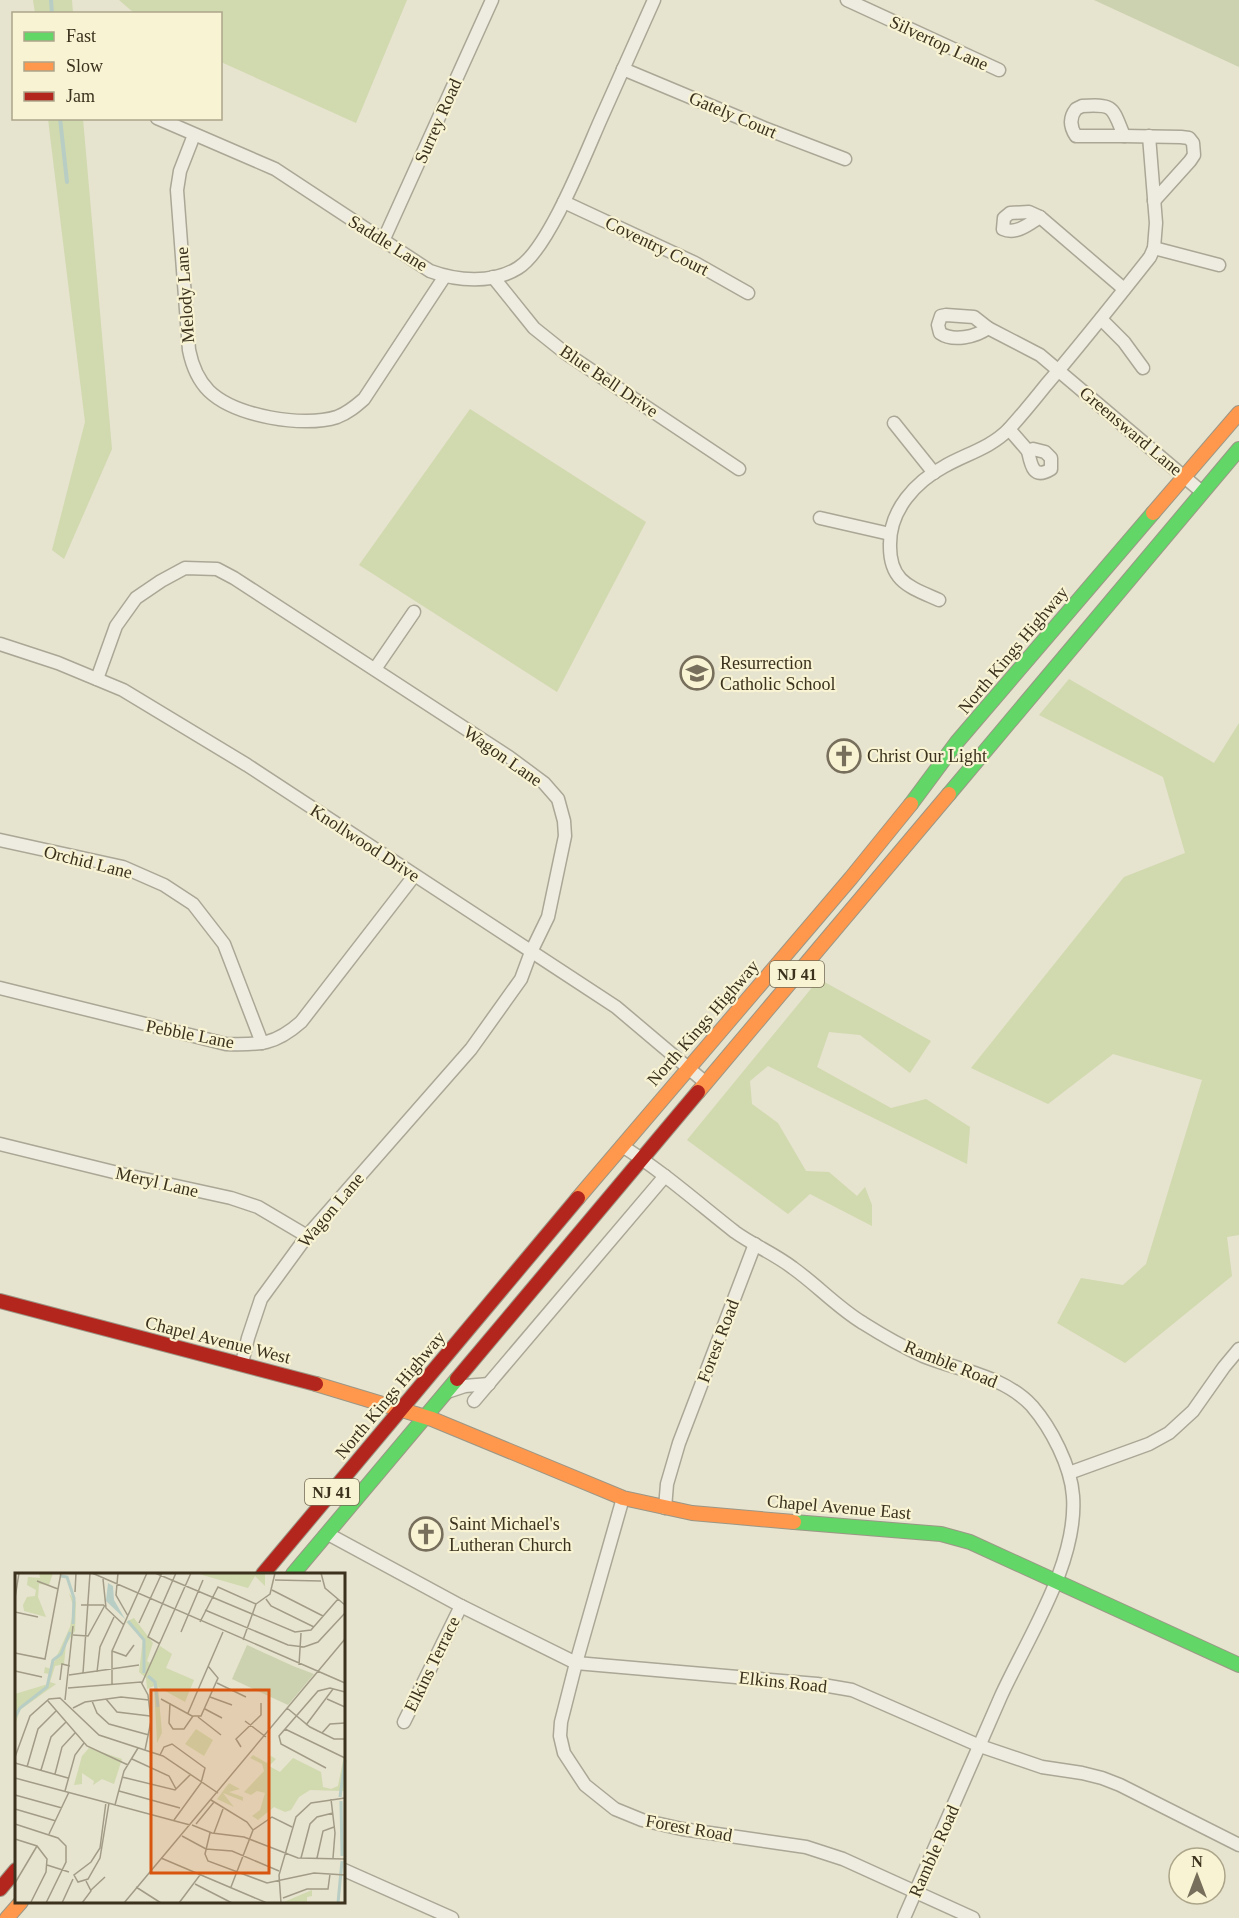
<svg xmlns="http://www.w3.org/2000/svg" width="1239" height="1918" viewBox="0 0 1239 1918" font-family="'Times New Roman',serif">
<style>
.green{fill:#d1d9af}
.cemetery{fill:#ccd2af}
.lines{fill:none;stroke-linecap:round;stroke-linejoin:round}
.stream{stroke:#b8cdc4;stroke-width:4}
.street-casing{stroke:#aba796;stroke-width:15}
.fast-casing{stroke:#9b9786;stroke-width:16}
.slow-casing{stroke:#9b9786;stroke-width:16}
.jam-casing{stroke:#9b9786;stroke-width:16}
.street{stroke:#eeece0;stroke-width:12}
.fast{stroke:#63d668;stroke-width:14}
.slow{stroke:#ff974d;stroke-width:14}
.jam{stroke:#b3261e;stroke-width:14}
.labels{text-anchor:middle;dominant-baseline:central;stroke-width:4.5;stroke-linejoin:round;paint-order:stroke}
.shield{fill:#f8f3d3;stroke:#746b54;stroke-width:1.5}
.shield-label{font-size:16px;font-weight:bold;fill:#3b311d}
.street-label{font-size:18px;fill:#3b311d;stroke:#f8f3d3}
.poi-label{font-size:18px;fill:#3b311d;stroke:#f8f3d3;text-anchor:start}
.inset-river{fill:none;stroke:#b8cdc4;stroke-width:3}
.inset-road{fill:none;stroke:#a29c87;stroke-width:1.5}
.view{fill:#d7550e;fill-opacity:0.15;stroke:#d7550e;stroke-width:3}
.inset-edge{fill:none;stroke:#3b311d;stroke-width:3}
</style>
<rect width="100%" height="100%" fill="#e6e3ce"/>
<g class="green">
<path d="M33,0H72L73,13H35Z"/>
<path d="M119,0H407L356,123L221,62L220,14L134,13Z"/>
<path d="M48,119H83L112,449L64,559L52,550L85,422Z"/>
<path d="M470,409L646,522L557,692L359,565Z"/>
<path d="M1069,679L1214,763L1239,723V1235L1227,1237L1232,1276L1125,1363L1057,1323L1081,1278L1123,1285L1146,1264L1202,1080L1113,1054L1048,1104L971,1068L1124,877L1185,853L1163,777L1039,715Z"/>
<path d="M819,979L931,1041L910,1073L860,1035L829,1032L817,1067L891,1108L926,1099L970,1127L967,1164L768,1066L750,1081L752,1104L778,1123L806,1171L829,1172L857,1196L865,1187L872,1205V1226L810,1194L788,1214L687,1140Z"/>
</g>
<path class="cemetery" d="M1094,0H1239V67Z"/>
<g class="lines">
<g class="stream">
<path d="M51,0L52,14"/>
<path d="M60,118L67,182"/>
</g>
<g class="street-casing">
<g id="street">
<path d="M847,0L999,70"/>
<path d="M623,69L764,128L845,159"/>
<path d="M1082,106C1115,104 1112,107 1124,136H1076C1070,127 1069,118 1076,109Z"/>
<path d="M157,118L275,169L430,271C457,281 492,284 518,268C548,250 585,155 600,121C618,81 636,40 654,0"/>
<path d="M194,135L180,171L177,190L189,350C192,365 198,380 209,391C235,416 303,428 337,417C348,413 356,406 364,399L445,276"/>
<path d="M1124,136L1181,137L1189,138L1193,143L1194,155L1190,161L1154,201"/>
<path d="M564,202L695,263L748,293"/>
<path d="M1029,212L1040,217C1029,224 1016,235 1003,229L1004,218L1010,213Z"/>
<path d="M1040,217L1124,289"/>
<path d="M383,241L492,0"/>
<path d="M1154,248L1219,265"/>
<path d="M493,277L534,328L564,352L739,469"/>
<path d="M946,315L974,317L988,328C976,337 953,342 940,333L938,325L941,316Z"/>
<path d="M1101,319L1124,342L1143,368"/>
<path d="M988,328L1040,355L1202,492"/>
<path d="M894,423L934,473"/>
<path d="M1009,429L1028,451"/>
<path d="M1033,449L1045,452L1051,458V469C1033,480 1031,465 1028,451Z"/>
<path d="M820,518L890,534"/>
<path d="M939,600C910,587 889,582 890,544C890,510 915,482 945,466C966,454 990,448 1008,430C1021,416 1034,400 1046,385C1082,343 1116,300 1150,257L1154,248L1156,223L1149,136"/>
<path d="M0,644L58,663L123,690L247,765L616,1007L706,1083"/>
<path d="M375,669L414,612"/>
<path d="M97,679L116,626L136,598L161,581L185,568L217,569L234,578L509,757L544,783L558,799L564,821L565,836L548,917L531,952L521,979L471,1049L307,1236L261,1299L248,1338L242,1363"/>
<path d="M0,840L123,867L164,885L193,904L224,944L262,1043"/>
<path d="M0,988L226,1044C260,1045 275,1045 301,1022L414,876"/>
<path d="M0,1144L126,1175L231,1198L258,1207L307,1236"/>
<path d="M622,1146C662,1171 698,1203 735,1232C753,1245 775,1254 793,1268C817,1285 838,1308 863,1323C882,1335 903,1347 923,1356C960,1371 1003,1375 1032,1406C1051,1428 1071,1466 1073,1496C1078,1562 1028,1637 1001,1696C969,1770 937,1844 904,1918"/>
<path d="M447,1392L465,1386L489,1384"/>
<path d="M474,1401L665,1176"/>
<path d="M1069,1473L1149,1444L1169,1433L1193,1411L1224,1367L1239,1349"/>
<path d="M623,1498L576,1663L561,1722L560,1736L564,1753L585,1785L615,1809L642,1820L682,1829L806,1847L843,1859L973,1918"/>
<path d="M665,1508L667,1484L679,1443L755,1244"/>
<path d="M328,1534L461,1606L576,1663L817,1684L852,1690L980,1746L1042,1767L1082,1773L1102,1778L1120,1785L1239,1845"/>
<path d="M404,1722L461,1606"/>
<path d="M344,1870L452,1918"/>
</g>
</g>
<g class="fast-casing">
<g id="fast">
<path d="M949,794L1239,449"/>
<path d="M911,804L957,742L1153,513"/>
<path d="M794,1522L941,1534L970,1542L1239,1665"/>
<path d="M293,1574L457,1379"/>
</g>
</g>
<g class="slow-casing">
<g id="slow">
<path d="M1153,513L1239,413"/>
<path d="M698,1092L949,794"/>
<path d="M578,1198L851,878L911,804"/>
<path d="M316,1384L432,1419L623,1498L692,1513L794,1522"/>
<path d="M7,1918L21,1902"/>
</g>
</g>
<g class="jam-casing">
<g id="jam">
<path d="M0,1301L316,1384"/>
<path d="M457,1379L698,1092"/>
<path d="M263,1574L578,1198"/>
<path d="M0,1889L16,1870"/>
</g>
</g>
<use href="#street" class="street"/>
<use href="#fast" class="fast"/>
<use href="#slow" class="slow"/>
<use href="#jam" class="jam"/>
</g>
<defs>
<g id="school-ring" transform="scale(1.725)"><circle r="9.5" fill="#f8f3d3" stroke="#776f5b" stroke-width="1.5"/><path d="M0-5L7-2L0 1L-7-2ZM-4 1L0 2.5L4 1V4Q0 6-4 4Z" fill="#776f5b"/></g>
<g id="church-ring" transform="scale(1.725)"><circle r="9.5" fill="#f8f3d3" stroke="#776f5b" stroke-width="1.5"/><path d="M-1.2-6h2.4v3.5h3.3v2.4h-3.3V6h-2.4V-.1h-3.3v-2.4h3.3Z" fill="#776f5b"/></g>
</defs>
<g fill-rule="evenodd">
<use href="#school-ring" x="697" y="673"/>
<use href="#church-ring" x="844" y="756"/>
<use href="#church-ring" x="426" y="1534"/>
</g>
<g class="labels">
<g class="shield">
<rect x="770" y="961" width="54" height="26" rx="4.5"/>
<rect x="305" y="1479" width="54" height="26" rx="4.5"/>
</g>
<g class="shield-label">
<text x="797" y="974">NJ 41</text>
<text x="332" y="1492">NJ 41</text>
</g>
<g class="street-label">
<text transform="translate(939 43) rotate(25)">Silvertop Lane</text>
<text transform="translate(733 115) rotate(23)">Gately Court</text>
<text transform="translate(438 121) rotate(-66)">Surrey Road</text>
<text transform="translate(388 243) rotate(32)">Saddle Lane</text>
<text transform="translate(657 246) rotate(26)">Coventry Court</text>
<text transform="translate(185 295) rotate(-94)">Melody Lane</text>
<text transform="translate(609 381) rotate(34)">Blue Bell Drive</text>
<text transform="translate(1131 431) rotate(40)">Greensward Lane</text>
<text transform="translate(1013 650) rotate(-50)">North Kings Highway</text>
<text transform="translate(503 756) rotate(35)">Wagon Lane</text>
<text transform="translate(365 843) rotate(33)">Knollwood Drive</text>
<text transform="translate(88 862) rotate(14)">Orchid Lane</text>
<text transform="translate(703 1023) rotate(-49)">North Kings Highway</text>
<text transform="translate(190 1034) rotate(11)">Pebble Lane</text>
<text transform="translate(157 1182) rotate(13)">Meryl Lane</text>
<text transform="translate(331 1210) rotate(-50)">Wagon Lane</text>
<text transform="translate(218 1340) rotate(14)">Chapel Avenue West</text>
<text transform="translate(718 1341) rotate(-69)">Forest Road</text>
<text transform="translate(951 1364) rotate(22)">Ramble Road</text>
<text transform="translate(390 1395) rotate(-50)">North Kings Highway</text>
<text transform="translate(839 1507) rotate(5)">Chapel Avenue East</text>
<text transform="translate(432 1664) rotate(-64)">Elkins Terrace</text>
<text transform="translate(783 1682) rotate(6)">Elkins Road</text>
<text transform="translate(689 1828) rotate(10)">Forest Road</text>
<text transform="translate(934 1851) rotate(-66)">Ramble Road</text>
</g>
<g class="poi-label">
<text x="720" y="663">Resurrection<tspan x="720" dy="21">Catholic School</tspan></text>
<text x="867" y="756">Christ Our Light</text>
<text x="449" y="1524">Saint Michael's<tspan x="449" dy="21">Lutheran Church</tspan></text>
</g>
</g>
<g transform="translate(15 1573)">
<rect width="330" height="330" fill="#e6e3ce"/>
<path d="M24,0H38L34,12L24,11L23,24L31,44L9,38L8,32L12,24L20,23L21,17L12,12L13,4L25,5ZM250,0V13L240,3L233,15L184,1ZM54,20L61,29L60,58L51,71L49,91L40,93L35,109L41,111L5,137L0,152V121L33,111L35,101L29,100L30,94L36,96L55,54L59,35ZM119,45L138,70L132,88L135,90L145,73L157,81L151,95L179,107L170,129L143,114L147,160L142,170L139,113L132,116L131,105L124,99L128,66L111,49ZM181,156L198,167L189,183L170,171ZM74,175L107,186L99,211L87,206L78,212L79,208L67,200V211L59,212L67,183ZM330,177V218L295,217L284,224L276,237L270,239L259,234L243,247L237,243L245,237L250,220L242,218L236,222L229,219L249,198L247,191L235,185L238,182L252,190L256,183L261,186L254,193L265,199L278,185L306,199L308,214L316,216L323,213ZM214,210L225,216L214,219L228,224V228L208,220L219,234L202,226ZM297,317V323L292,324V330L269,329Z" fill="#d1d9af"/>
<path d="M232,72L278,93L299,101L273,132L217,106Z" fill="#ccd2af"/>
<path d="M93,10L98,13L99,27L110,46L91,28Z" fill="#b8cdc4"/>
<path class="inset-river" d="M46,3L52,4L59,25L58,51M113,48L129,67V100M133,103L140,109L143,134M0,144L5,135L32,114L38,87L46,81L55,59M325,224L330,187M326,228L327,283M323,330L327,288"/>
<path class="inset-road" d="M77,0L330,110M103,0L101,22L113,43M140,0L280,59L296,57L323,26M306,0L310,15L330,32M88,6L91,35L109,52M260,7L306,8M22,8L43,16M257,17L308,43M60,19L61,0M0,25L4,0M251,26L256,33L299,54M241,31L255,21L260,0M66,32H89M190,37L273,72L289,74L303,69L330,40M0,39L23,44M185,49L203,14L241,31M124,50L147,0M166,59L188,7M58,62L73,63L90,32M228,67L241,31M145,71L133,64L161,0M97,78L111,83L119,72M0,80L30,86L46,0M284,92L286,60M0,98L27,104M82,99L85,74L99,44M68,100L75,0M54,102L124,92M45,107L47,91L55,93M127,110L176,0M202,110L231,124M97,111V78L132,0M53,115L126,109L133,122L136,148L130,177M195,124L217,132M91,126L102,139L135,143M146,126L177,143H186L203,105L193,93M312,126L330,134M50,127L58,53M33,128L72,173L113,192M77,128L82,140L94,151L134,162M155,130L154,150L158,156H169L178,143M58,135L70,129L106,124L134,127M272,135L295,154L319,166H330M190,136L207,145M173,140L208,59M183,144L206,162M230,148L251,164M291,152L318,116M270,156L330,185M307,160L315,151L330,150M226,174L221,166L246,142V130M145,182L149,174L157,171L190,195L186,210L159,247M0,184L15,143L34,126L45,125L84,162L148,183L203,220M117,186L154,203L161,216M0,190L53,205M12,194L23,156L41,138M311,195L266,171L264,163L303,118L315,115L330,119M26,197L36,164L51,149M40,201L47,174L60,160M107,204L160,217L176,201M0,205L175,252M50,218L60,182L69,170M104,218L165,235M0,222L47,235M316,226L320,260L318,285M196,227L232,249L238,257L216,314M91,229L85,275L76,289L59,302L63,309L73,306L85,285L94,230M100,232L109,198L123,175M0,236L41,248M0,251L43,265L51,273V289L31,330M181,251L199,229M177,252L197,260L229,264L283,285L330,286M238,257L257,244L277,254M195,260L190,281L193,288L252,310L299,300L330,302M199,260L208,236M34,261L54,219M167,263L191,276L217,278L264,298M0,266L22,273L32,286L31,299L16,329M146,285L252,330M286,285L295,251L302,244L318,240M302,285L308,258L319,254M32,292L54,299M0,310L22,273M180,311L217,330M121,314L146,330M76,317L90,304M268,325L292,316H313L315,301M47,330L58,306M67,330L76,318L71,308M109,330L330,66M164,330L185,302M266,330L264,302L281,244L296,230L330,225"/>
<path class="view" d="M136,117H254V300H136Z"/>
<rect width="330" height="330" class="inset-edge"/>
</g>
<rect x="12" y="12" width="210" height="108" fill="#f8f3d3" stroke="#aca58a" stroke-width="1.5"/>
<rect x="24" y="32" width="30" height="9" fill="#63d668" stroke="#aca58a" stroke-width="1.5"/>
<text x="66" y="42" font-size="18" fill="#3b311d">Fast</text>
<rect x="24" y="62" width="30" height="9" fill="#ff974d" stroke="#aca58a" stroke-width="1.5"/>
<text x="66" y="72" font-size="18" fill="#3b311d">Slow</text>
<rect x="24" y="92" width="30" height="9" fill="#b3261e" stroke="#aca58a" stroke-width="1.5"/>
<text x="66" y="102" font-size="18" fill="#3b311d">Jam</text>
<g transform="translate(1197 1876)"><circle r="28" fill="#f8f3d3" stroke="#aca58a" stroke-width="1.5"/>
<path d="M0-4.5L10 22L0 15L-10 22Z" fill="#776f5b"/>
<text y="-9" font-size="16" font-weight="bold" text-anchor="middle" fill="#3b311d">N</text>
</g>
</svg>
